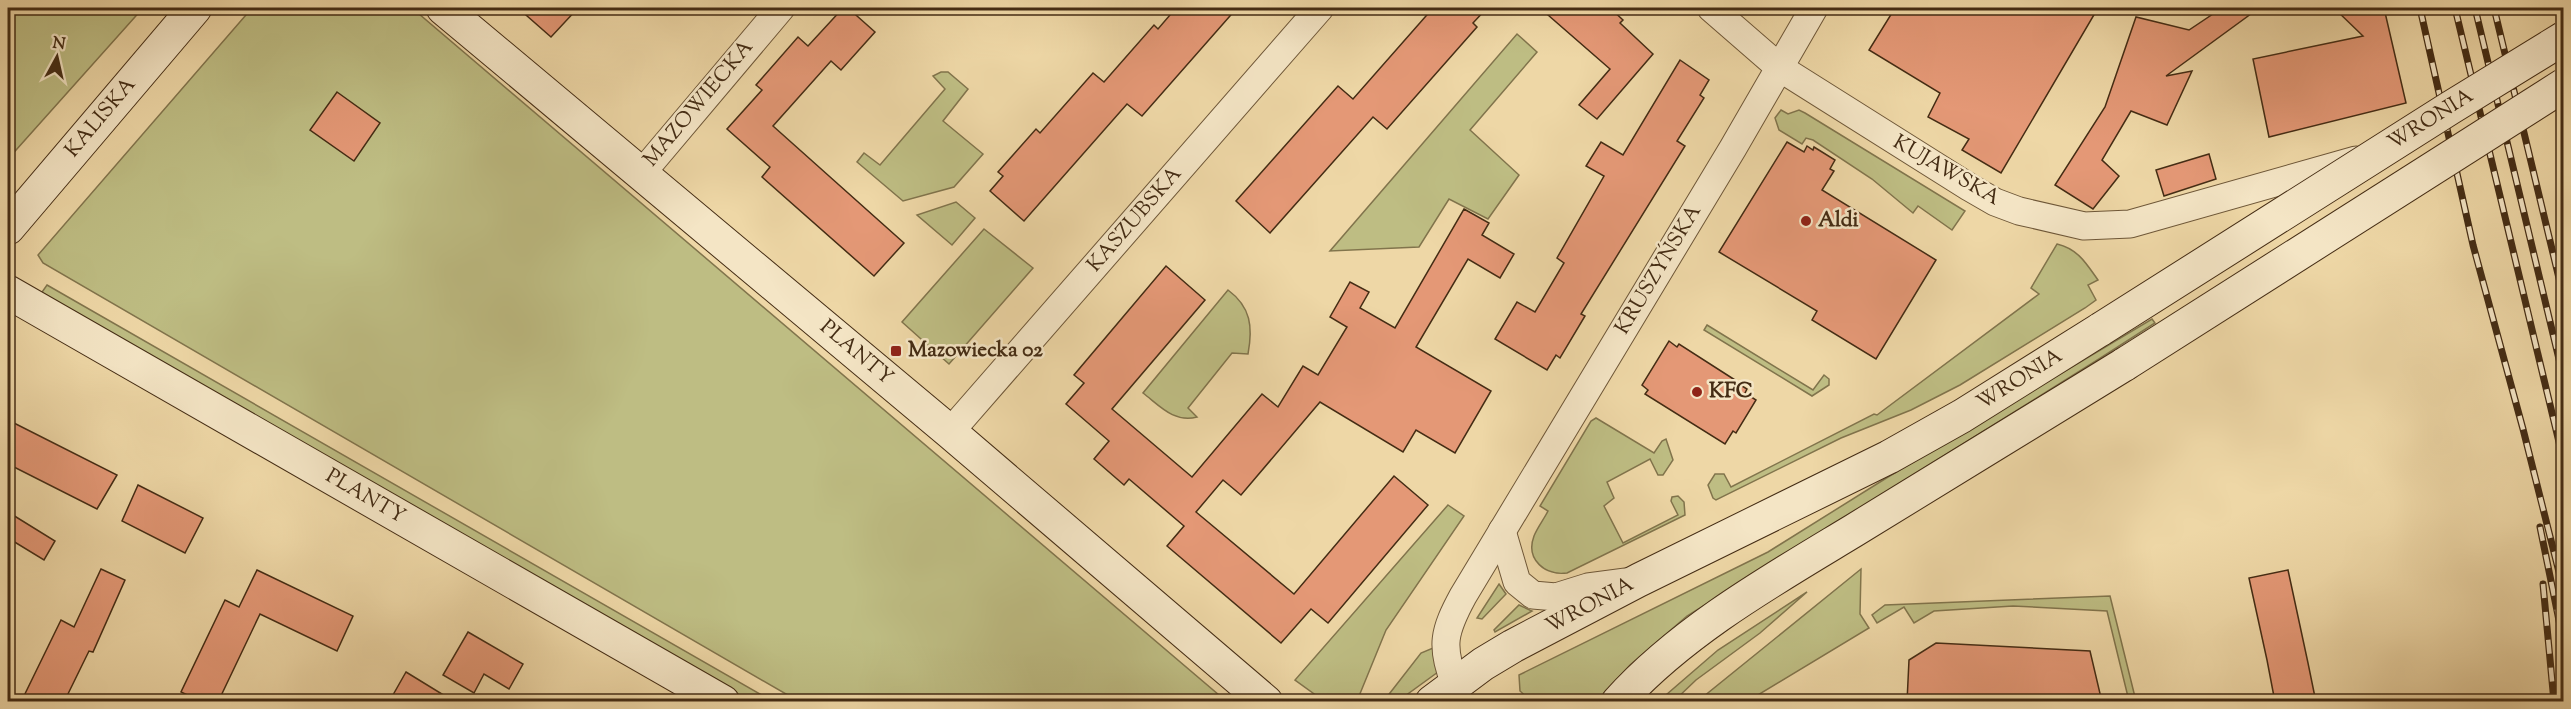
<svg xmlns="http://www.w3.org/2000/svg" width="2571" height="709" viewBox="0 0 2571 709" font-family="'Sorts Mill Goudy',serif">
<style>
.green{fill:#bebd83;stroke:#81744c;stroke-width:1.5}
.building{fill:#e49876;stroke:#442c14;stroke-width:1.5}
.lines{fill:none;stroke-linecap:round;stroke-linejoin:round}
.street-casing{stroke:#6e5738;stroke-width:29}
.secondary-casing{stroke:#442c14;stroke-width:35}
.street{stroke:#f4e5c5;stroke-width:27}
.secondary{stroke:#f4e5c5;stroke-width:33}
.rail-casing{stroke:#442c14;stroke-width:7}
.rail{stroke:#f4e5c5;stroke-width:4.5;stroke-dasharray:14;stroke-linecap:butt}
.secondary-bridge-casing{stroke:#442c14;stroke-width:35;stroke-linecap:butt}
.secondary-bridge{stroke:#f4e5c5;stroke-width:33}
.poi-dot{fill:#8f2418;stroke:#f4e5c5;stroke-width:2}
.labels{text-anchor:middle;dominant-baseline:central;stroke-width:5;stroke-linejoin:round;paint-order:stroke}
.street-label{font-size:21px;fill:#442c14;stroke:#f4e5c5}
.poi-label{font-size:21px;font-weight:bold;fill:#442c14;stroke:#f4e5c5;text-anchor:start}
</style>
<rect width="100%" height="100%" fill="#eed7a6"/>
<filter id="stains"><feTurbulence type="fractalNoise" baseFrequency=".00333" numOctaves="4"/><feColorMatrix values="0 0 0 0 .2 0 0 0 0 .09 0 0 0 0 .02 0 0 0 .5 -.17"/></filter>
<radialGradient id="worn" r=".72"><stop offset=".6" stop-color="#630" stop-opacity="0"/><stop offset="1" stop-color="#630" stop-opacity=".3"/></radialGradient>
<g class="green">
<path d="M8,8H143L8,159Z"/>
<path d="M252,8H412L1226,701H798L43,263L38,255Z"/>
<path d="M1517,34L1537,52L1470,130L1519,175L1488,219L1449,199L1419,247L1330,251Z"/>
<path d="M941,72H948L968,89L943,121L983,154L954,187L903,201L857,162L864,153L880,165L945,89L933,76Z"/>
<path d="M1781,110L1788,114L1799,110L1805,113L1965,211L1952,230L1918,206L1913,213L1872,179L1813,140L1806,138L1802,144L1779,130L1775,118Z"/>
<path d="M956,202L975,218L952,245L917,215Z"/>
<path d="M984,229L1033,268L949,364L902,322Z"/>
<path d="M2057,244C2078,249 2086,263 2098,280L2088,285L2096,300L2085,308L1960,385L1911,410L1841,438L1716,500L1713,498L1708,485L1715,474H1724L1731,487L1874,414L1877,415L2039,294L2031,288Z"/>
<path d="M47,285L772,701H750L40,295Z"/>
<path d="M1228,290C1251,307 1253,327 1248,354L1232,353L1188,408L1197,417C1174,423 1160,406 1143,393Z"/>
<path d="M2152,319L2155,323L2099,359L1687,616L1630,665L1597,701H1531L1520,691L1519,675L1768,552L1888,477Z"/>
<path d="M1707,325L1813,390L1824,375L1829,379V385L1812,396L1704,330Z"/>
<path d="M1596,418L1654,453L1662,441L1666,439L1673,460L1663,475H1658L1650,459L1607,482L1614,498L1604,506L1623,543L1678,515L1671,501L1672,497L1678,496L1684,502L1685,515L1567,573C1546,576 1525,560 1534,536C1537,528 1544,519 1548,511L1540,506L1591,421Z"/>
<path d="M1448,505L1464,516L1386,630L1357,701H1324L1295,680Z"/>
<path d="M1861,569L1860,614L1869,628L1748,701H1698Z"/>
<path d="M1499,584L1506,594L1482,619L1477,618Z"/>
<path d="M1807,592L1760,633L1696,680L1674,701H1659L1718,650Z"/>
<path d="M2110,596L2136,701H2129L2107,611L2013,606L1934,611L1914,623L1904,607L1877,623L1872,615L1885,605Z"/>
<path d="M1519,605L1532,611L1495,632L1494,630Z"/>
<path d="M1433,648L1438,672L1398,701L1383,702L1421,653Z"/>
</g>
<g class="building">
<path d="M518,8H578L551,37Z"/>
<path d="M843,8H848L875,32L841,70L831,61L773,126L904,243L874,276L762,177L770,167L727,129L762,90L756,85L798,37L808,46Z"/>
<path d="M1176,8H1237L1142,116L1127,104L1024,221L990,191L1003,176L998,172L1036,129L1040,133L1093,73L1104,82L1154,25L1158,29Z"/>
<path d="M1433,8H1487L1473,23L1477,27L1387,129L1373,117L1270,233L1236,201L1338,86L1353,99Z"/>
<path d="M1540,8H1610L1623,20L1620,23L1653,54L1597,119L1579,105L1610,69Z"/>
<path d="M1895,8H2098L2001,173L1962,150L1969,139L1928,117L1940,93L1869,50Z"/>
<path d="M2222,8H2259L2166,76L2192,71L2167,125L2131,111L2102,160L2119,176L2093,209L2055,185L2105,107L2136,17L2189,30Z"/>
<path d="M2334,8H2384L2406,103L2269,137L2253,59L2363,36Z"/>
<path d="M1680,60L1709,80L1700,95L1704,98L1677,141L1685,146L1581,314L1585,316L1560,358L1556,355L1547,370L1495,339L1517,302L1535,312L1564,263L1557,258L1604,176L1586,166L1601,142L1623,155Z"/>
<path d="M337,92L380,123L354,161L310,130Z"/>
<path d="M1787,142L1804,152L1807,146L1813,150L1814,147L1835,160L1830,169L1834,171L1822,190L1936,260L1876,359L1812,320L1817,311L1719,252Z"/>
<path d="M2209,154L2216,179L2164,196L2156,170Z"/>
<path d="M1464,209L1489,223L1482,235L1514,254L1500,278L1468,259L1416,347L1491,391L1455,453L1416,430L1403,452L1320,402L1241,495L1223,480L1196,512L1294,594L1394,476L1428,505L1328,623L1311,609L1281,643L1167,546L1184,526L1129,479L1124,485L1094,459L1109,441L1066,404L1084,383L1074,375L1166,266L1205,300L1112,409L1192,477L1262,394L1278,407L1303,366L1318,375L1347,327L1330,317L1350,282L1369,292L1360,308L1395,328Z"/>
<path d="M1669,341L1677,347L1679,344L1735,380L1734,381L1747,389L1745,393L1756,400L1736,433L1733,431L1725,444L1645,394L1648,390L1642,385Z"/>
<path d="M8,420L117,475L97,509L8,464Z"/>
<path d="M138,485L203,518L185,553L122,521Z"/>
<path d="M8,512L55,541L44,560L8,538Z"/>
<path d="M101,569L125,580L93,652L89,651L64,702H21L61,620L74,627Z"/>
<path d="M257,570L353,616L337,651L260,614L218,702H202L181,692L225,600L239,607Z"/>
<path d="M2288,570L2308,663L2316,702H2275L2267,660L2249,578Z"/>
<path d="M468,632L523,664L509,689L484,674L474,693L443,675Z"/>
<path d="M1936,643L2090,651L2102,702H1907L1909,660Z"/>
<path d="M406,672L455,702H389Z"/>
</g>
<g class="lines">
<g class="street-casing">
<g id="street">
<path d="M1711,8L1780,68L1969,187L1995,202L2019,211L2084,226L2130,224L2356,160"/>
<path d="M641,174L781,8"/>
<path d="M950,432L1320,8"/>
<path d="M1502,531L1517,582L1533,595L1556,597L1588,587L1626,582"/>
<path d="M1455,684C1440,646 1444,631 1463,596L1733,148L1814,8"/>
</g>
</g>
<g class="secondary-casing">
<g id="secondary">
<path d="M443,8L950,432L1266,702"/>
<path d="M8,228L195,8"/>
<path d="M8,292L723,702"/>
<path d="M1432,702L1483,664L1513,646L1639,580L1889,457L1962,416L2101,329"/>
<path d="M1618,702C1682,631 1772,580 1853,531C1944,475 2034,420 2125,364"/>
</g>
</g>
<use href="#street" class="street"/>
<use href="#secondary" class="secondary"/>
<g class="rail-casing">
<g id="rail">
<path d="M2420,8L2473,245L2523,429L2564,592"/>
<path d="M2455,8L2564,463"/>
<path d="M2475,8L2564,380"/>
<path d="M2494,8L2564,299"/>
<path d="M2540,527L2564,645"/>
<path d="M2543,584L2554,702"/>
</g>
</g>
<use href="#rail" class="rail"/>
<g class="secondary-bridge-casing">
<g id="secondary-bridge">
<path d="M2101,329L2450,108L2564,38"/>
<path d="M2125,364L2564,85"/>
</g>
</g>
<use href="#secondary-bridge" class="secondary-bridge"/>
</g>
<g class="poi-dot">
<circle cx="1806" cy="221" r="6"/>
<rect x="890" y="345" width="12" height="12" rx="3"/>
<circle cx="1697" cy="392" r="6"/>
</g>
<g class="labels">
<g class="street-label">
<text transform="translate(699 104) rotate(-50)">MAZOWIECKA</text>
<text transform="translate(101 118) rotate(-50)">KALISKA</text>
<text transform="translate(2431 120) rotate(-32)">WRONIA</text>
<text transform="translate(1946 171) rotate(30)">KUJAWSKA</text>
<text transform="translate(1135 220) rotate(-49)">KASZUBSKA</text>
<text transform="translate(1659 270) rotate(-59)">KRUSZYŃSKA</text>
<text transform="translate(856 353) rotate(40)">PLANTY</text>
<text transform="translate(2020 380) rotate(-32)">WRONIA</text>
<text transform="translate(365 497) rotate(30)">PLANTY</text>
<text transform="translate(1590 606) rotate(-28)">WRONIA</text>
</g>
<g class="poi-label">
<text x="1818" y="221">Aldi</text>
<text x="908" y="351">Mazowiecka 02</text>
<text x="1709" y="392">KFC</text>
</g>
</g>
<rect width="2571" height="709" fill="none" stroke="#eed7a6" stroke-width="30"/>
<rect x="9" y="9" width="2553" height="691" fill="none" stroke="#442c14" stroke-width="3"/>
<rect x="15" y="15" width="2541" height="679" fill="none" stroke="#442c14" stroke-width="1.5"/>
<g transform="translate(57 57) rotate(8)" stroke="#f4e5c5" stroke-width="4.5" paint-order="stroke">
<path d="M0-4.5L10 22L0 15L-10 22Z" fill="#442c14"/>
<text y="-9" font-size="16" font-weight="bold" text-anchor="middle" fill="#442c14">N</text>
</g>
<rect width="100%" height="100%" filter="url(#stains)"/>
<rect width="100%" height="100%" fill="url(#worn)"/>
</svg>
